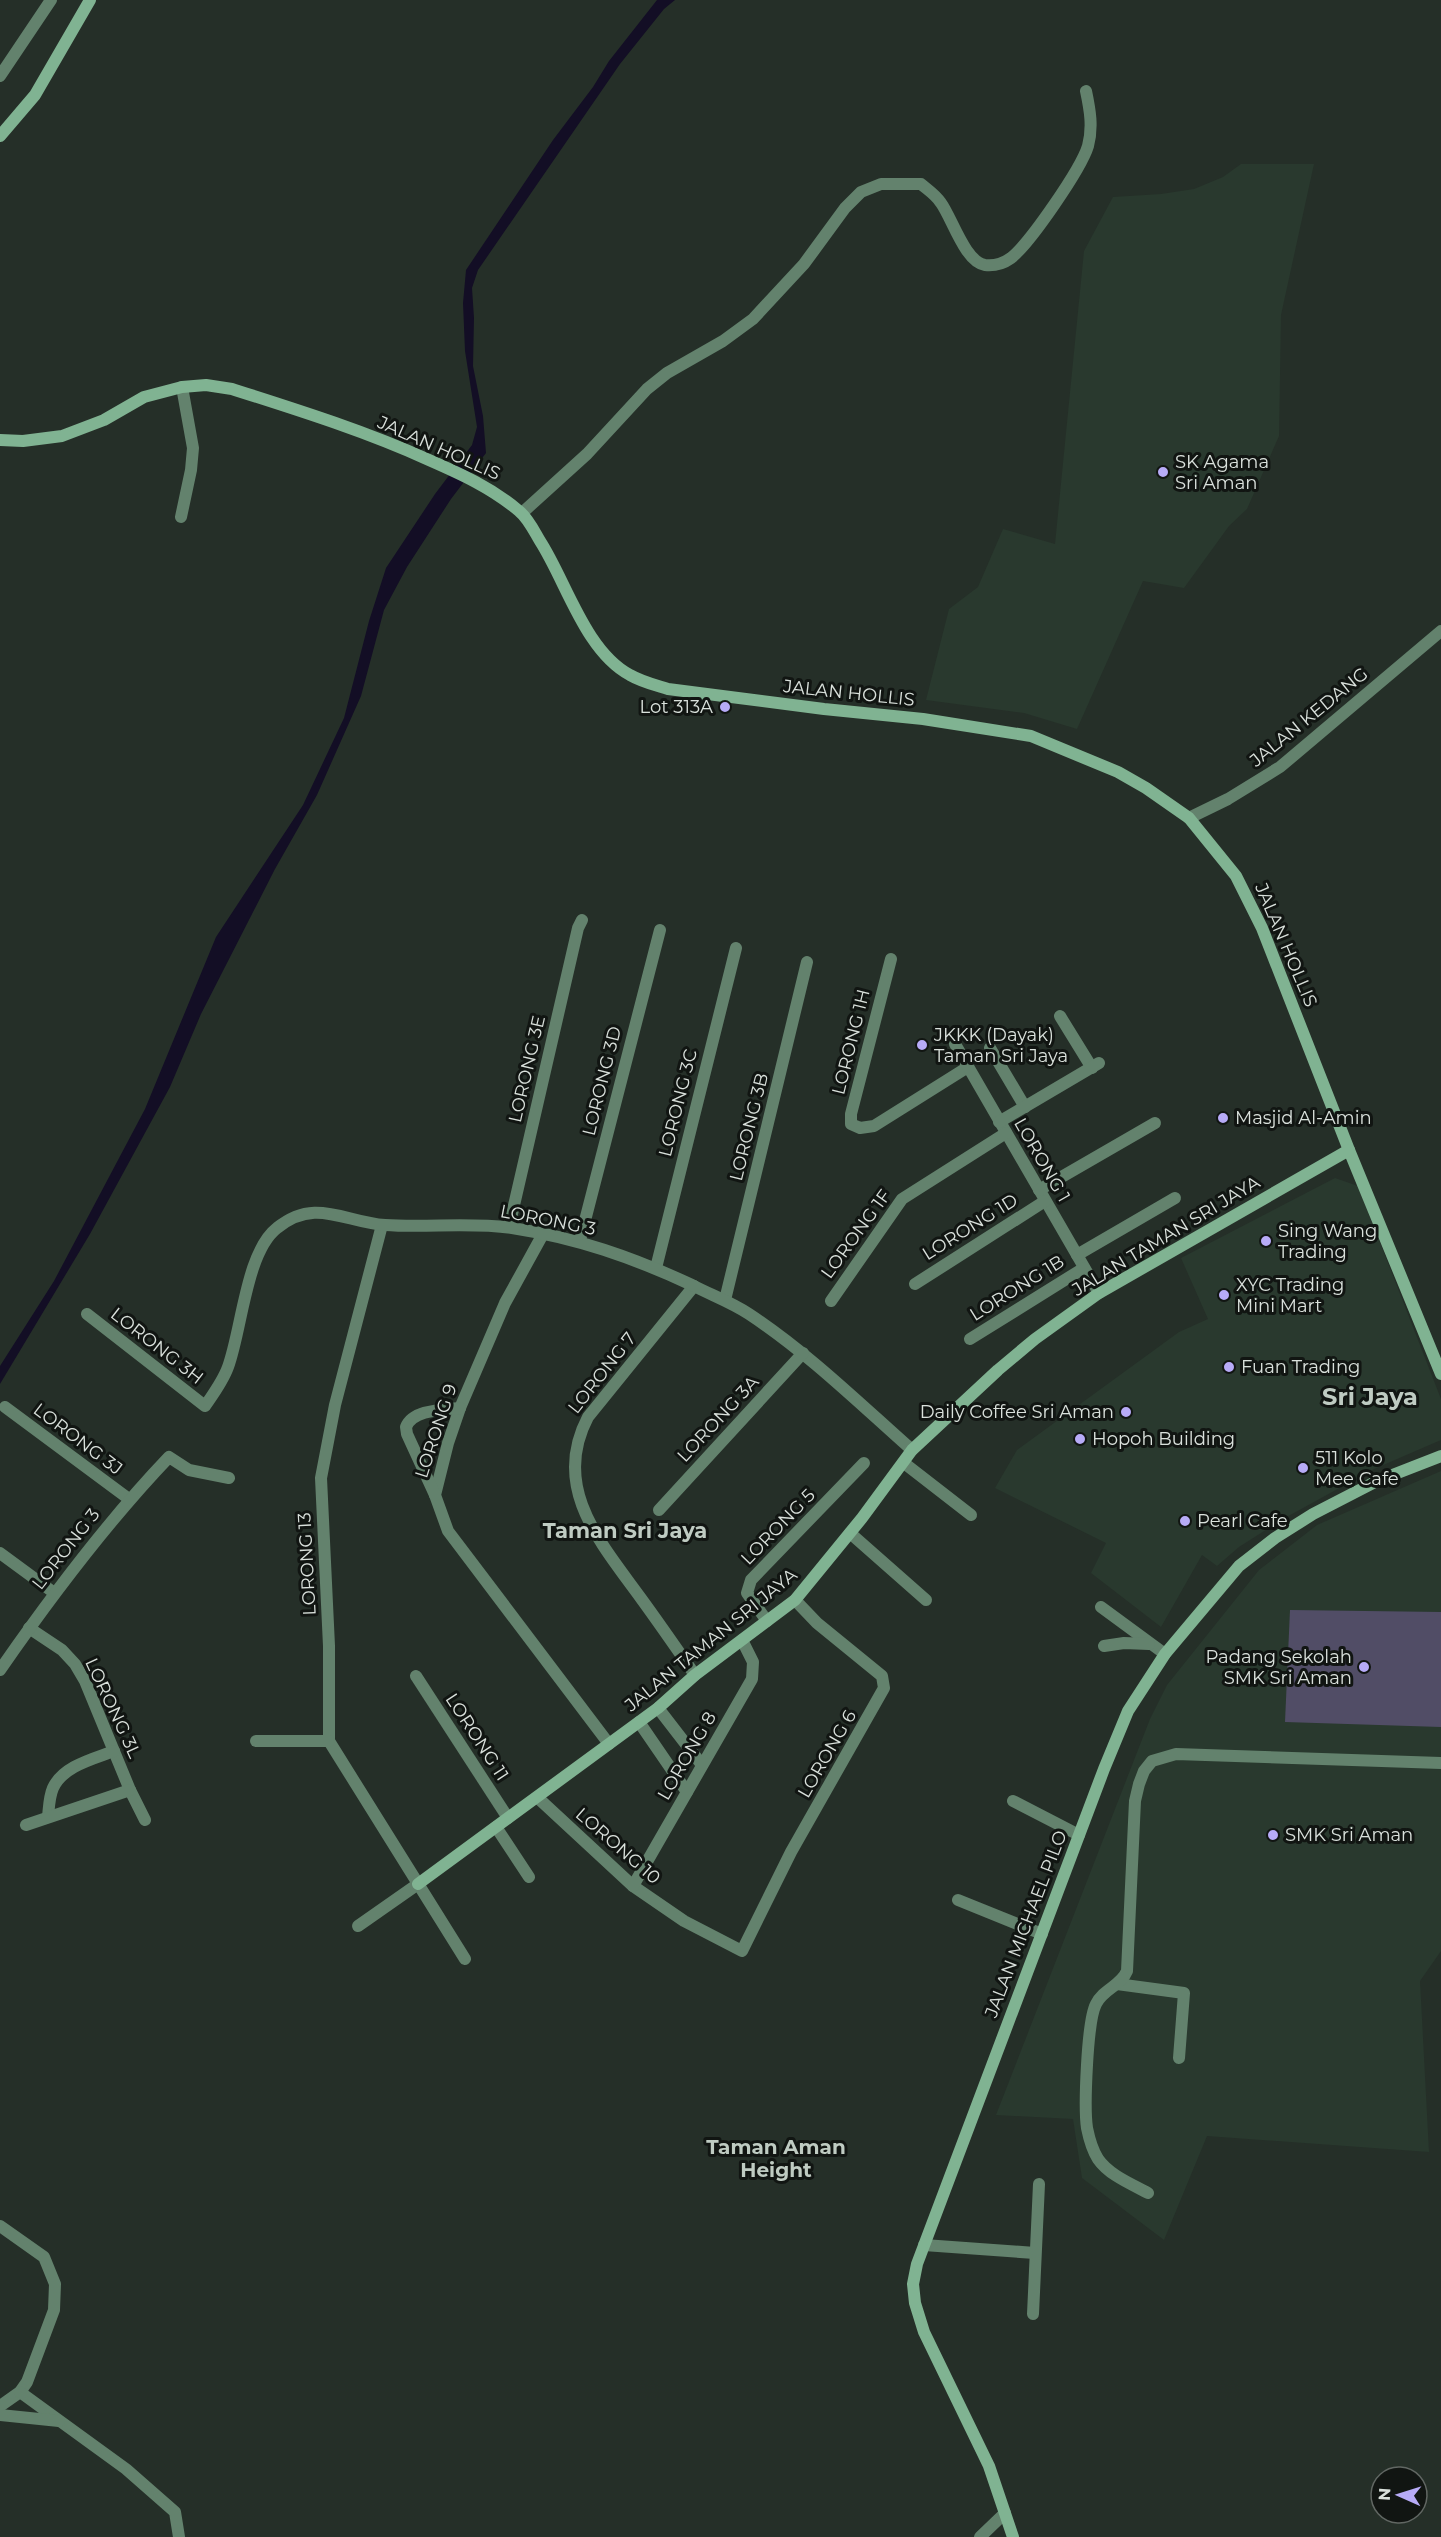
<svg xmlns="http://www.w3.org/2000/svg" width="1441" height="2537" viewBox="0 0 1441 2537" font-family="Montserrat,sans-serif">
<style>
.built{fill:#29392e}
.green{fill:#514d66}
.water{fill:#130e25}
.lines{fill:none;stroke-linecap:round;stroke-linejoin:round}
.street{stroke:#63826d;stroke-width:12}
.secondary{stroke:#80b392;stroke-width:12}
.poi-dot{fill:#b7abf7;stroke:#111512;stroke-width:2}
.labels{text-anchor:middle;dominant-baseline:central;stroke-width:6;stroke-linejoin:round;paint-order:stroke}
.street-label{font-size:18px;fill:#dae1dc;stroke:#111512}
.poi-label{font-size:18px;fill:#dae1dc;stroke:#111512;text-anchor:start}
.neighbourhood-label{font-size:20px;font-weight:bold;fill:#bfcbc2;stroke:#111512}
.quarter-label{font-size:21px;font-weight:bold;fill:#bfcbc2;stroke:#111512}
.district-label{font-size:24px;font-weight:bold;fill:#bfcbc2;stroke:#111512}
</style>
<rect width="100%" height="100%" fill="#252f28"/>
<g class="built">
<path d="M1241,164H1314L1281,315L1279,436L1247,509L1229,526L1184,588L1143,581L1077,729L1024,713L926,700L949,609L978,587L1003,529L1055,544L1084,251L1113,197L1161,194L1194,189L1223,177Z"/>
<path d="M1335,1178L1358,1186L1441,1399V1440L1374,1469L1283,1519L1239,1547L1217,1566L1202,1555L1161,1627L1091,1573L1106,1543L995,1488L1017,1450L1179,1332L1208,1319L1181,1258Z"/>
<path d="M1441,1471V1951L1420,1981L1429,2152L1207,2136L1164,2240L1082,2178L1073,2119L996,2115L1150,1719L1167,1685L1259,1570L1317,1525Z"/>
</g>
<path class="green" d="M1290,1610L1441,1612V1727L1285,1722Z"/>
<path class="water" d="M657,0H675L664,9L620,64L478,270L472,288L474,318L473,366L483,416L486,453L451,499L407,567L384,610L361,696L317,795L275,869L201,1014L170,1087L90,1234L0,1384V1366L54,1281L145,1109L216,937L303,805L344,718L369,621L386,568L435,494L472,445L477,427L465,351L463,303L466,270L553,140L593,87L609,61Z"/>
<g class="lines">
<g class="street">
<path d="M0,76L51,0"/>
<path d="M522,513L587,454L647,389L667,373L723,341L753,319L804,264L845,208L861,192L881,184H921C928,190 936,195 941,203C952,218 965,262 985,265C994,266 1004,263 1011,258C1030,243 1081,169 1088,146C1093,127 1090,110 1086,91"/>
<path d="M181,517L191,470L193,448L182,387"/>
<path d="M1189,818L1228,799L1280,767L1441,631"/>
<path d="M891,959L851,1114V1124L860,1128L874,1126L968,1067"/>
<path d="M1060,1016L1092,1068"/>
<path d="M955,1044L1099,1293"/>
<path d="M990,1048L1025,1107"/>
<path d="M999,1122L1099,1063"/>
<path d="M1039,1190L1155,1123"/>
<path d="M382,1225L335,1405L321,1478L329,1646V1741L465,1959"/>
<path d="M509,1227L578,928L582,920"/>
<path d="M543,1234L505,1303L460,1408L448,1443L435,1495L448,1531L609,1744"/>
<path d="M580,1240L660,930"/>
<path d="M1077,1255L1175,1198"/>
<path d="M656,1268L736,948"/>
<path d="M915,1284L1045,1201"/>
<path d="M694,1286L588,1417C551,1487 600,1542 640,1597C659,1623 677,1649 695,1675"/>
<path d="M725,1300L807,962"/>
<path d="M831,1301L902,1199L1006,1133"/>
<path d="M87,1314L205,1406C214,1393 223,1381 228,1367C242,1329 246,1252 277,1228C315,1197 344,1222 385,1225C426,1228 470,1222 512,1228C577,1238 632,1257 692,1285C711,1295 731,1302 749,1314C808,1353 859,1403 912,1450"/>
<path d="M970,1339L1084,1268"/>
<path d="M5,1407L129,1499"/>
<path d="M904,1463L971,1515"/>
<path d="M435,1495L407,1434L406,1427C413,1409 444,1410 460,1408"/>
<path d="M659,1510L803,1353"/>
<path d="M850,1533L926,1600"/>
<path d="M0,1553L53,1592"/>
<path d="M1101,1607L1165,1654"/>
<path d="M767,1621L747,1593L751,1580L864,1463"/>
<path d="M29,1628L62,1650L75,1664L85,1681L130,1790L145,1820"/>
<path d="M1104,1646L1124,1643L1149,1644"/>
<path d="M0,1670C52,1595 106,1523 169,1457L189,1470L229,1478"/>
<path d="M416,1676L508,1818"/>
<path d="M658,1708L702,1765"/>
<path d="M639,1722L687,1792"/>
<path d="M256,1741H329"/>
<path d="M538,1798L633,1886L684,1921L742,1951L791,1852L884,1688L882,1676L817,1623L795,1600"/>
<path d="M1013,1801L1079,1835"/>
<path d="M48,1817C49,1808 49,1797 53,1788C63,1766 93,1759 114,1751"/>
<path d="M26,1825L130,1790"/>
<path d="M496,1827L529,1877"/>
<path d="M633,1886L752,1679L753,1662L742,1640"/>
<path d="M958,1900L1042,1934"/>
<path d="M358,1926L418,1884"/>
<path d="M1117,1984L1184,1993L1179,2058"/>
<path d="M1148,2193C1131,2184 1109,2175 1098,2159C1093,2151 1089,2138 1087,2128C1084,2108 1087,2021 1096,2004C1103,1989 1121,1986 1127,1971L1135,1801L1139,1784L1144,1771L1152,1761L1176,1754L1441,1763"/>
<path d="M0,2226L44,2257L55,2284L54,2310L27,2382L20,2392L0,2406"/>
<path d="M924,2245L1035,2253"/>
<path d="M1033,2314L1039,2184"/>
<path d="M20,2392L126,2469L175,2512L179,2537"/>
<path d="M0,2415L59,2421"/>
<path d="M980,2537L1005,2513"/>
</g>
<g class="secondary">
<path d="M0,136L35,95L90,0"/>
<path d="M0,440L23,441L62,436L104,420L144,397L182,387L206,385L232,389C298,410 365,431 429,460C461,474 492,488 519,511C528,518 534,531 540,541C566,581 585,651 630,675C642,682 655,685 668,689L824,709L923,719L1031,736L1118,772L1146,788L1189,818L1236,876L1262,928L1349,1150L1441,1374"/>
<path d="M418,1884L658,1708L695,1675L795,1600L862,1518L912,1450L998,1370L1035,1339L1099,1293L1349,1150"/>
<path d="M1013,2537L989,2466L924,2332L915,2303L913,2284L917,2264L1104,1769L1128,1711L1165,1654L1239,1566L1275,1538L1313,1514L1377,1481L1441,1456"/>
</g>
</g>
<g class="poi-dot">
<circle cx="1163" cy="472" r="6"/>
<circle cx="725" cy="707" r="6"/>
<circle cx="922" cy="1045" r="6"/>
<circle cx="1223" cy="1118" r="6"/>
<circle cx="1266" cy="1241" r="6"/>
<circle cx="1224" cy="1295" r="6"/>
<circle cx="1229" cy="1367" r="6"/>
<circle cx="1126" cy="1412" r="6"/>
<circle cx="1080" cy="1439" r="6"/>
<circle cx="1303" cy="1468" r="6"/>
<circle cx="1185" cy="1521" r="6"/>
<circle cx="1364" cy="1667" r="6"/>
<circle cx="1273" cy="1835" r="6"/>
</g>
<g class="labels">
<g class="street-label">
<text transform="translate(439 448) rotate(24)">JALAN HOLLIS</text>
<text transform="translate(849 693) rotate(6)">JALAN HOLLIS</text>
<text transform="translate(1309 717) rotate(-39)">JALAN KEDANG</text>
<text transform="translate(1286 945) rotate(67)">JALAN HOLLIS</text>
<text transform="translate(851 1042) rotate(-76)">LORONG 1H</text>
<text transform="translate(527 1069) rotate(-77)">LORONG 3E</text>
<text transform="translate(602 1081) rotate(-76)">LORONG 3D</text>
<text transform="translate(678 1103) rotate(-76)">LORONG 3C</text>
<text transform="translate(749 1127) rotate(-76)">LORONG 3B</text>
<text transform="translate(1042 1160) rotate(60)">LORONG 1</text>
<text transform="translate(548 1220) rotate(11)">LORONG 3</text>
<text transform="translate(970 1227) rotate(-32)">LORONG 1D</text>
<text transform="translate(856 1234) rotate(-54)">LORONG 1F</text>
<text transform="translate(1166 1236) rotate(-31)">JALAN TAMAN SRI JAYA</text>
<text transform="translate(1017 1288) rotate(-32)">LORONG 1B</text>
<text transform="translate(157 1346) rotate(38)">LORONG 3H</text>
<text transform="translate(602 1373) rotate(-52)">LORONG 7</text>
<text transform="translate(718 1419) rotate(-47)">LORONG 3A</text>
<text transform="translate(436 1431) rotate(-72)">LORONG 9</text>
<text transform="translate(78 1439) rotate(37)">LORONG 3J</text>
<text transform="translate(778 1527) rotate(-46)">LORONG 5</text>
<text transform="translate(66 1549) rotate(-52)">LORONG 3</text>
<text transform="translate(307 1564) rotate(-93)">LORONG 13</text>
<text transform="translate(711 1640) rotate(-39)">JALAN TAMAN SRI JAYA</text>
<text transform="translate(113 1708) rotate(65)">LORONG 3L</text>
<text transform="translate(477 1737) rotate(57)">LORONG 11</text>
<text transform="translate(827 1754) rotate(-60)">LORONG 6</text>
<text transform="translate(687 1756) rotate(-60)">LORONG 8</text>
<text transform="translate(618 1846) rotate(41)">LORONG 10</text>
<text transform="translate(1026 1924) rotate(-69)">JALAN MICHAEL PILO</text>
</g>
<g class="poi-label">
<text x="1175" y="462">SK Agama<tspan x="1175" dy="21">Sri Aman</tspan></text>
<text x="713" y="707" text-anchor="end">Lot 313A</text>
<text x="934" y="1035">JKKK (Dayak)<tspan x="934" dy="21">Taman Sri Jaya</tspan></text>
<text x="1235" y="1118">Masjid Al-Amin</text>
<text x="1278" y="1231">Sing Wang<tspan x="1278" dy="21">Trading</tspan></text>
<text x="1236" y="1285">XYC Trading<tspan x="1236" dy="21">Mini Mart</tspan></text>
<text x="1241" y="1367">Fuan Trading</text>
<text x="1114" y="1412" text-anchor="end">Daily Coffee Sri Aman</text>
<text x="1092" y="1439">Hopoh Building</text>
<text x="1315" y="1458">511 Kolo<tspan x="1315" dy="21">Mee Cafe</tspan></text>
<text x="1197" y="1521">Pearl Cafe</text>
<text x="1352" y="1657" text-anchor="end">Padang Sekolah<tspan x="1352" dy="21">SMK Sri Aman</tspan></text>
<text x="1285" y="1835">SMK Sri Aman</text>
</g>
<g class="neighbourhood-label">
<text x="776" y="2147">Taman Aman<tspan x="776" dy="23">Height</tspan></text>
</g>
<g class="quarter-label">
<text x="625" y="1530">Taman Sri Jaya</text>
</g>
<g class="district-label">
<text x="1370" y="1396">Sri Jaya</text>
</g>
</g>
<g transform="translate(1399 2495) rotate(273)"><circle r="28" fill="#111512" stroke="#616763" stroke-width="1.5"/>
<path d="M0-4.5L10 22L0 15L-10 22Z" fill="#b7abf7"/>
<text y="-9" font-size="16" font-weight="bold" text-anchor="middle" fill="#dae1dc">N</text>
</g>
</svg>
